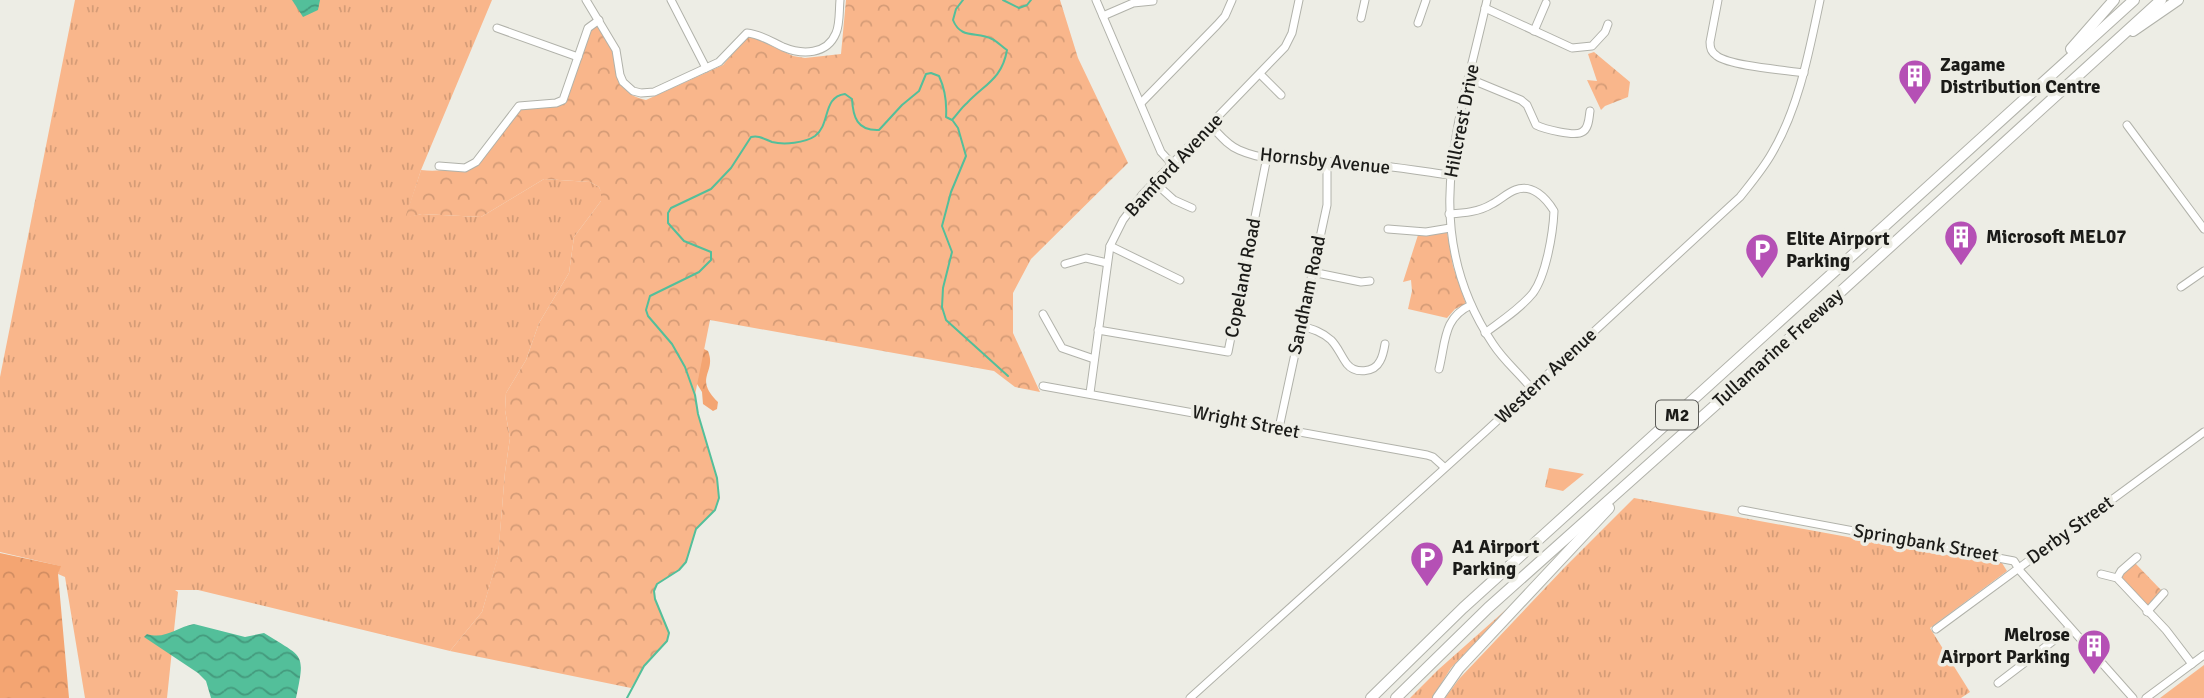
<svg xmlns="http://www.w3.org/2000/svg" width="2204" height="698" viewBox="0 0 2204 698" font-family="Signika,sans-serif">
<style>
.grass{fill:url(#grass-tufts)}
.forest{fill:url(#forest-crowns)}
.park{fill:url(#park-crowns)}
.pitch{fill:#f9b68b}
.water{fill:url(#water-waves)}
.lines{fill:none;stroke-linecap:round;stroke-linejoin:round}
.stream{stroke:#53bf9a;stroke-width:2}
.minor-casing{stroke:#b1b2aa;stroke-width:9}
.highway-casing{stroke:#b1b2aa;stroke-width:12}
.minor{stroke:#fff;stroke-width:7}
.highway{stroke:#fff;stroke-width:10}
.labels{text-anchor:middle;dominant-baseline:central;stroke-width:7;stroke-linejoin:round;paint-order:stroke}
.shield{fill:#edede5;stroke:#5a5a56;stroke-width:2}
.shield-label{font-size:18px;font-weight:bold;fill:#1b1b18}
.poi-label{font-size:19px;font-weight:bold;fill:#1b1b18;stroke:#edede5;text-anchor:start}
.street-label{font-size:19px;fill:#1b1b18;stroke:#edede5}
</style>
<defs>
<pattern id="grass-tufts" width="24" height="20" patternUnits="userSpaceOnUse" patternTransform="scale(1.75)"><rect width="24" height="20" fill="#f9b68b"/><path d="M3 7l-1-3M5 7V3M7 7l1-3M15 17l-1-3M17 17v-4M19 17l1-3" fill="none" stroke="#d59c77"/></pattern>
<pattern id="forest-crowns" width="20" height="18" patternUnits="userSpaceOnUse" patternTransform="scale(1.75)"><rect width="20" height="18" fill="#f4a572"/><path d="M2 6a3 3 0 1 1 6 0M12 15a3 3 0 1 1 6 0" fill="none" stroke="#d18d62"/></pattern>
<pattern id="park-crowns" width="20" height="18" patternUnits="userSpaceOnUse" patternTransform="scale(1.75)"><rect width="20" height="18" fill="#f9b68b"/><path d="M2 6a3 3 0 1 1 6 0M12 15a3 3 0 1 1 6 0" fill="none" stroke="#d59c77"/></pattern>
<pattern id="water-waves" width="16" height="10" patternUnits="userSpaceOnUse" patternTransform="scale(1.75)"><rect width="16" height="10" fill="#53bf9a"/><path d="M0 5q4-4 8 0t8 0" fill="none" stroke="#449a7d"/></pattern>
</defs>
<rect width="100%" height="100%" fill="#edede5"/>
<g class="grass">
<path d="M75,0H492L421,170L406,217L422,214L481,217L544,179L590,182L599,187L602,193L601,201L574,237L569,273L539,323L526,360L506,393L505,410L510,438L505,472L498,557L482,612L450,651L198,590H175L178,592L167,698H85L65,577L58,574L60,566L0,552V377Z"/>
<path d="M1549,468L1584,474L1563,491L1545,487Z"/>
<path d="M1634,498L1930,552L2002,563L2007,571L1930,628L1970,692L1961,698H1445L1459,679L1565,567Z"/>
<path d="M1510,606L1451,668L1432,698H1410L1439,669Z"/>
</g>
<g class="forest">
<path d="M698,346L708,351C717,373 693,377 718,402L717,409L713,411L703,404L702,392L694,379Z"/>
<path d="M0,553L61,566L58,574L69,698H0Z"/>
</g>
<g class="park">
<path d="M846,0H1060L1078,58L1128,163L1031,259L1013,293V333L1040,392L1015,387L994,371L710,320L695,395L698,413L717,477L719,498L715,510L696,529L686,562L679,570L657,584L654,591L655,599L669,633L667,641L644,666L631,688L450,651L482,612L498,556L505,472L510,438L505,410L506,393L526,360L539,323L569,273L574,237L601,201V192L599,187L590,182L544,179L481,217L422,214L405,218L421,170C437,172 453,169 469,168L521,107L559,106L563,104L589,30L592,27H599C604,37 611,47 615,57C622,79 618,94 646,100L723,65L746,38L753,37L793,56L805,58L841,54Z"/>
<path d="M1594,52L1630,82L1628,97L1605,106L1601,110L1587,80L1597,81L1588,54Z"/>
<path d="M1447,232L1453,266L1466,304L1455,309L1447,318L1408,309L1412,291L1411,280L1403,282L1418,235Z"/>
<path d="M2135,563L2162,591L2149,605H2147L2122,579V574Z"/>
</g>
<path class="pitch" d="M2204,665V698H2160Z"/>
<g class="water">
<path d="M292,0H320L318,10L303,17Z"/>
<path d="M194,624L245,637L264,633C303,658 306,651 296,698H211L206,681L198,673L144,637L147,634C165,640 177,627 194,624Z"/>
</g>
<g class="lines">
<g class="stream">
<path d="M1003,0L1019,8L1027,5L1031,0"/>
<path d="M953,121L958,128L966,156L951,192L942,226L952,252L943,288L942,307L946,320L1008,376"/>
<path d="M627,698L644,666L667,641L669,633L655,599L654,591L657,584L679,570L686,562L696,529L715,510L719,498L717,478L698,414L695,395L685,367L672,344L648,316L646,310L650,296L699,272L711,260V252L684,241L668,223V213L671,208L711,189L731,168L751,137C759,135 764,139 772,142C784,145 805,143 815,136C831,124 822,97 845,94L852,99C853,117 857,131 879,130L902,105L919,91L926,74L931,73L939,76C945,89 947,102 946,117L952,120C957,115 961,108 967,103C985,84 1002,79 1007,50C1002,47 997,41 992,39C977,31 961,40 953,20L956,9L963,0"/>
</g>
<g class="minor-casing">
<g id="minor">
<path d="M586,0L616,50L620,75L623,82L633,91L641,93L654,92L719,62L747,33C760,34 772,42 783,47C802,55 827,55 836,33C840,24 839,10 840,0"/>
<path d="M671,0L706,68"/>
<path d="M1096,0L1161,152L1172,164"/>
<path d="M1487,0C1460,122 1416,229 1493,344C1504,361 1519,373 1531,388"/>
<path d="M1718,0L1710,42C1710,48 1711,52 1717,56C1731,66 1784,70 1804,73"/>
<path d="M1485,8L1572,48L1592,46L1605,32L1608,24"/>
<path d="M1103,16L1133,3L1153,1"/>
<path d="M1361,18L1365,0"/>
<path d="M1418,23L1426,0"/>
<path d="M497,28L578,57"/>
<path d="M1534,31L1546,3"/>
<path d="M1260,74L1281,95"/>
<path d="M1470,79L1521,100L1527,105L1536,125C1544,129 1575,137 1582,132C1589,129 1589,117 1590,111"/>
<path d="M1141,103L1217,25L1225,16L1232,0"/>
<path d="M1210,125C1219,134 1227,145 1239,150C1271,164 1307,160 1341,162C1377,164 1414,170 1450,175"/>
<path d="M2127,125L2204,229"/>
<path d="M439,166L465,168L476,162L519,106L556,103L563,100L588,28L599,20"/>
<path d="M1154,182L1174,200L1192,208"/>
<path d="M1449,214C1464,213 1479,212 1492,204C1500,200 1507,193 1515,190C1532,183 1546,198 1554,211C1553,234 1546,275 1533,293C1520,309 1501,321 1485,333"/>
<path d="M1388,229L1426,232L1450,228"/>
<path d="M1110,246L1180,280"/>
<path d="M1065,264L1086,258L1107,263"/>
<path d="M1312,272L1361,282L1370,281"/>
<path d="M2181,287L2204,271"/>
<path d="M1043,314L1062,348L1094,359"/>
<path d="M1301,326C1313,329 1322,332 1331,340C1338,347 1341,356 1347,364C1355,374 1374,373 1380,361C1383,356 1384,350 1385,344"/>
<path d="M1098,330L1228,352L1267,157"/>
<path d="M1439,369C1446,341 1443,318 1471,305"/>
<path d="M1043,386L1427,455L1433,457L1444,467"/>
<path d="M1090,393L1110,246L1123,220L1142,195L1285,47L1292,33L1299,0"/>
<path d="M1279,428L1327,205V161"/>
<path d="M1742,510L2014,561L2021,572L2133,698"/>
<path d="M2101,574L2117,578L2166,630L2192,664"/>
<path d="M2117,578L2121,571L2137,557"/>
<path d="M2147,612L2164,593"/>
<path d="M1936,629L2204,432"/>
<path d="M1998,683L2070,628"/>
<path d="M1190,698L1485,432L1740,197C1751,183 1763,169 1772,153C1799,107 1809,52 1820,0"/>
<path d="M2146,698L2204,655"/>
</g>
</g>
<g class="highway-casing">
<g id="highway">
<path d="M2133,31L2178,0"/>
<path d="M2071,49L2114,0"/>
<path d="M1371,698L1463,608L2134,0"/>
<path d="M1396,698L1488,608L1758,367L2161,0"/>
<path d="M1438,698L1459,668L1609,508"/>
</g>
</g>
<use href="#minor" class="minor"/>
<use href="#highway" class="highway"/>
</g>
<defs>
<g id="building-pin" transform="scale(1.75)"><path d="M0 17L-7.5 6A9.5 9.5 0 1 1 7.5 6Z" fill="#b550b5" stroke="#edede5"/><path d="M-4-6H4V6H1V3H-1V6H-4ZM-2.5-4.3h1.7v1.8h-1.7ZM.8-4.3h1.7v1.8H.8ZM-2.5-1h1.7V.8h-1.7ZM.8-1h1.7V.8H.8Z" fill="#fff"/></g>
<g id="parking-pin" transform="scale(1.75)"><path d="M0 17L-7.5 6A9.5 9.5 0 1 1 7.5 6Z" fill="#b550b5" stroke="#edede5"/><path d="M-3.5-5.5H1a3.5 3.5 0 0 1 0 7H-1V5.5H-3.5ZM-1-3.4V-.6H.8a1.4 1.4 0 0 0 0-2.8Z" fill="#fff"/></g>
</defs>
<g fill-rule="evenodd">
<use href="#building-pin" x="1915" y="76"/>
<use href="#building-pin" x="1961" y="237"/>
<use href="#parking-pin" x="1762" y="250"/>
<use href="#parking-pin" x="1427" y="558"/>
<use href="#building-pin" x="2094" y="646"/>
</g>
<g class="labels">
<rect class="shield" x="1656" y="400.5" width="42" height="29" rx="5"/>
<g class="shield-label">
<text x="1677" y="415">M2</text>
</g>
<g class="poi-label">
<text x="1940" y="65">Zagame<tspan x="1940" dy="22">Distribution Centre</tspan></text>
<text x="1986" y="237">Microsoft MEL07</text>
<text x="1786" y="239">Elite Airport<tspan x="1786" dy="22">Parking</tspan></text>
<text x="1452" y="547">A1 Airport<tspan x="1452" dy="22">Parking</tspan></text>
<text x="2070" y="635" text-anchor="end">Melrose<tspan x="2070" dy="22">Airport Parking</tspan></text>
</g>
<g class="street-label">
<text transform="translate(1462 121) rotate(-79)">Hillcrest Drive</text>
<text transform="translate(1325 161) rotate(6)">Hornsby Avenue</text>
<text transform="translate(1174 165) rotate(-47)">Bamford Avenue</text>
<text transform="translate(1243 278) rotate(-79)">Copeland Road</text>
<text transform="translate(1307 295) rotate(-78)">Sandham Road</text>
<text transform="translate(1778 348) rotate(-42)">Tullamarine Freeway</text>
<text transform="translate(1546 376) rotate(-43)">Western Avenue</text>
<text transform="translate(1246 422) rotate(11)">Wright Street</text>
<text transform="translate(2070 530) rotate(-36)">Derby Street</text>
<text transform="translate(1926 543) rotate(10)">Springbank Street</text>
</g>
</g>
</svg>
